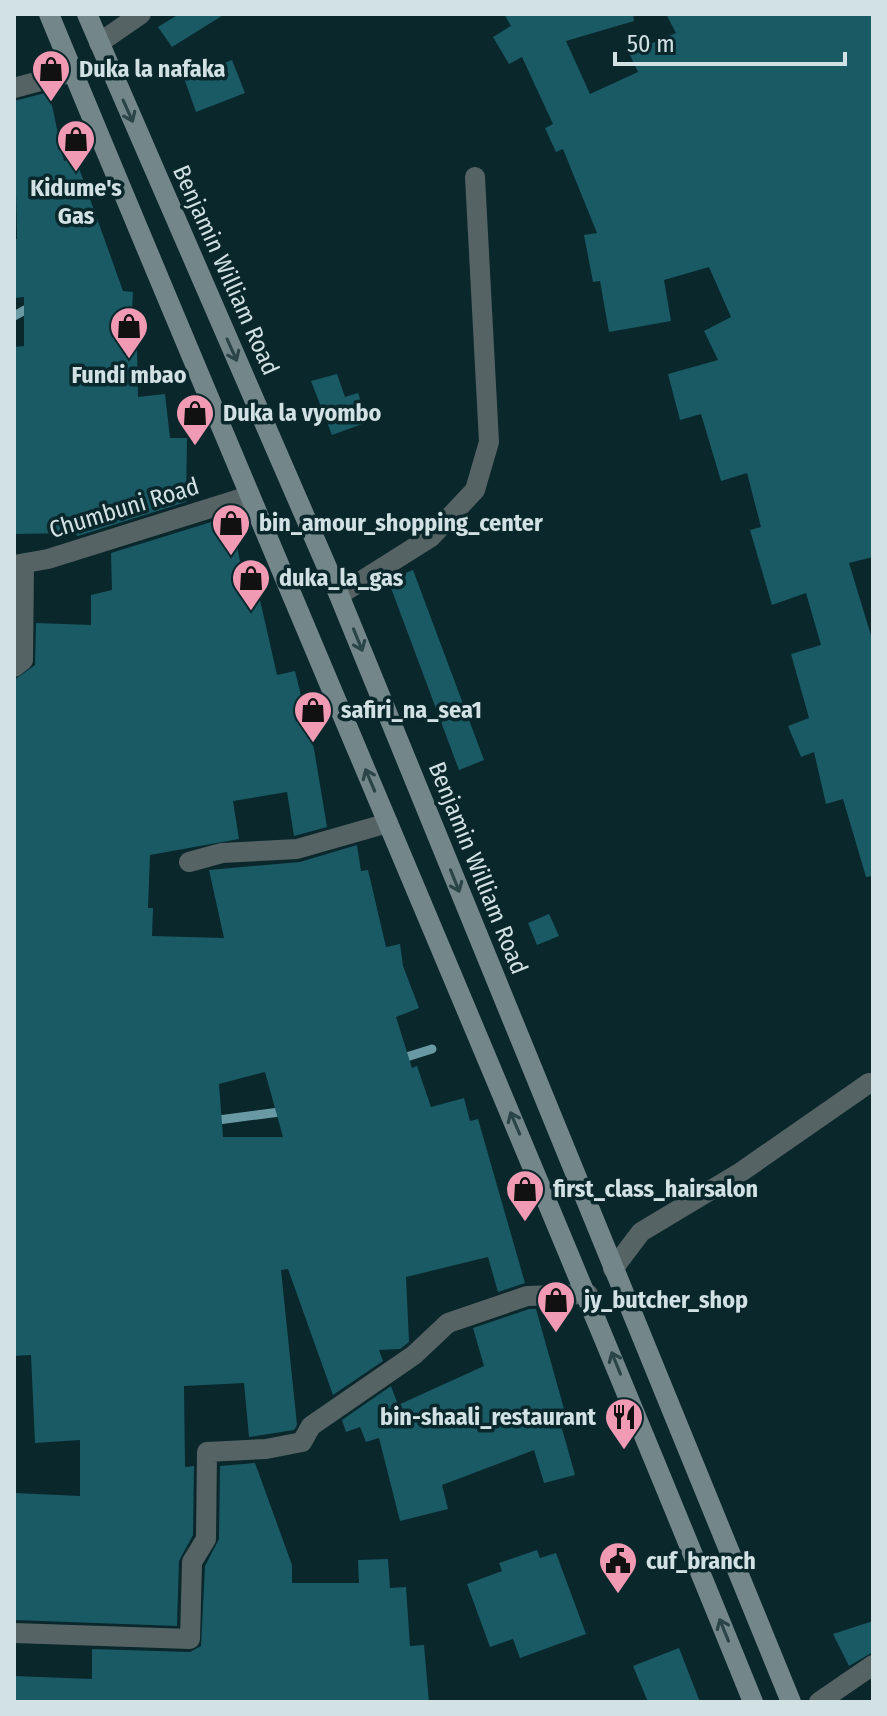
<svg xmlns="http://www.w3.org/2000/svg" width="887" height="1716" viewBox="0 0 887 1716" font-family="'Fira Sans Condensed',sans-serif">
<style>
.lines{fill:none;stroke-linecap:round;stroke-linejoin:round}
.stream{stroke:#6999a2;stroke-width:9}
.building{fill:#195a65;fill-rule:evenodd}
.minor{stroke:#566365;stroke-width:20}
.secondary{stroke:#73878b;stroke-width:20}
.oneway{stroke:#2a4448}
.labels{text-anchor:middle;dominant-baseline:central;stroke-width:7;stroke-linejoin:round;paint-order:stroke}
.poi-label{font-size:24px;font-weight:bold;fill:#d1e1e4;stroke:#0a272c;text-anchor:start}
.street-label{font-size:24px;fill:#d1e1e4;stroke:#0a272c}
</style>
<rect width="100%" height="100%" fill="#0a272c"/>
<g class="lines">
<g class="stream">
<path d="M14,316L34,305"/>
<path d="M397,1060L432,1049"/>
<path d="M211,1121L287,1111"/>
</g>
</g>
<g class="building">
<path d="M179,14H225L172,47L158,27Z"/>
<path d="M504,14H633L634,21L566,41L590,94L638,72L629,53L676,33L666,14H873V557L849,563L873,642V876L866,877L843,799L826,804L814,752L801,757L788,726L809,718L791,654L821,645L806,593L772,605L750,530L761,527L747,473L721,481L701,414L680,420L668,374L718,360L704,331L731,317L709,267L664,280L671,321L609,332L600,281L593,282L584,235L597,233L563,149L556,152L545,128L553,124L522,57L509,64L493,37L511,26Z"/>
<path d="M232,60L245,93L196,112L184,78Z"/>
<path d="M49,92L64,161L75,157L123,291L133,292L130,347H137L138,397L165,394L170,438H187L186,502L78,536L73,533L14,534V347L24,346V297L14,298V239H17L14,101Z"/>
<path d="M337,374L345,397L358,393L368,422L332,435L311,381Z"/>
<path d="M221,519L225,543L236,541L244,582L251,580L255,601L260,600L277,675L295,671L314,749L327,827L294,836L287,792L233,801L239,839L150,855L148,908H153L152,936L224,938L209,870L300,862L357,845L361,871L368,870L386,947L400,944L403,966L419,1008L396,1017L412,1068L417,1066L431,1107L464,1098L470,1121L478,1119L525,1283L498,1292L488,1257L406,1277L409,1342L400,1349L379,1350L383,1361L333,1395L288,1269L281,1270L297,1425L294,1430L249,1437L244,1383L184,1386L185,1467L194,1466L193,1535L179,1561L177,1626L14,1620V1493L80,1496V1440L35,1443L31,1355L14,1356V680L35,665L36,623L91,625V595L112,590L111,553ZM265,1072L283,1137H223L219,1084Z"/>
<path d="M413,570L484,760L459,770L388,580Z"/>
<path d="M549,914L559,936L537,945L528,923Z"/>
<path d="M529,1309H536L566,1416L559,1418L575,1475L544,1483L534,1450L442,1485L448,1509L400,1521L379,1438L366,1442L360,1427L346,1432L342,1420L391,1386L398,1405L484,1366L473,1328Z"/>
<path d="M255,1463L292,1565V1583H359L358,1560L388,1559L390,1588L406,1587L410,1646L424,1645L429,1702H14V1676L92,1679V1649L190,1652L201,1646L205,1566L219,1539L220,1466Z"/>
<path d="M537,1550L540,1558L556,1553L586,1634L520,1658L513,1639L490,1647L467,1584L502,1571L499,1563Z"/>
<path d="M873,1621V1652L849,1666L833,1634Z"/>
<path d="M679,1648L700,1702H648L633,1666Z"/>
</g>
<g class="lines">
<g class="minor">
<path d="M99,43L141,14"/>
<path d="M14,88L73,72"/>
<path d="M14,565L48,559L249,496"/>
<path d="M339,595L431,537L475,490L489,442L475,177"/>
<path d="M14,667L23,660L24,565"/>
<path d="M189,862L222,853L297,849L388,823"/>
<path d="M613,1269L641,1232L741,1172L869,1083"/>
<path d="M14,1633L190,1639L192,1562L206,1539L207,1452L266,1449L302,1442L311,1426L414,1355L448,1323L527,1296L588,1294"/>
<path d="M819,1702L873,1665"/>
</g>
<g class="secondary">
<path d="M49,14C282,578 524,1137 753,1702"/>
<path d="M87,14L339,595L791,1702"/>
</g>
</g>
<defs><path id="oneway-shaft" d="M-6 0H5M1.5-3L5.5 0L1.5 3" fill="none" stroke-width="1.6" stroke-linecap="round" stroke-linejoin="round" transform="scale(2)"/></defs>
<g class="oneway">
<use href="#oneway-shaft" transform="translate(128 111) rotate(66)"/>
<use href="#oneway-shaft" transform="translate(232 350) rotate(66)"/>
<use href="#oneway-shaft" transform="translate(358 640) rotate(68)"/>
<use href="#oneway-shaft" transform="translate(370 780) rotate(-113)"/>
<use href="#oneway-shaft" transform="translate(455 881) rotate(68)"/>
<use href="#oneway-shaft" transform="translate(515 1123) rotate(-113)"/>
<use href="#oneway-shaft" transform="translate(616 1363) rotate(-112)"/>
<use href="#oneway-shaft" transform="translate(724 1630) rotate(-112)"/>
</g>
<defs>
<g id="shop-pin" transform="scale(2)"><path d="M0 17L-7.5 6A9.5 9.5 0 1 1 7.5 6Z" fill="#f19ab4" stroke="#0a272c"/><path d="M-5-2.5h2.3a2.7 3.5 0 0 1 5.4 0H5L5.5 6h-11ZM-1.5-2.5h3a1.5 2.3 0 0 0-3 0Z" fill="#111"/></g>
<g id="restaurant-pin" transform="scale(2)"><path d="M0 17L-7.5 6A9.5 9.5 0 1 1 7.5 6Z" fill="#f19ab4" stroke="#0a272c"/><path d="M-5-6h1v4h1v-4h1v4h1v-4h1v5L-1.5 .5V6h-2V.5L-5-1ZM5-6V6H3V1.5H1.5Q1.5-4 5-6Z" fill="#111"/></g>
<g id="civic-pin" transform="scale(2)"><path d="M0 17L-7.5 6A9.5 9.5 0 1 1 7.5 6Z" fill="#f19ab4" stroke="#0a272c"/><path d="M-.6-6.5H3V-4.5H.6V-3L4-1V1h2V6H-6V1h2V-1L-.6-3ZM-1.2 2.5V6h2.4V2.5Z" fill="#111"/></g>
</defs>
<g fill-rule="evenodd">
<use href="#shop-pin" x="51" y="69"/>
<use href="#shop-pin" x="76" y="139"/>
<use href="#shop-pin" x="129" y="326"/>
<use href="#shop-pin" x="195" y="413"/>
<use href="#shop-pin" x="231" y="523"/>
<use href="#shop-pin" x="251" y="578"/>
<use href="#shop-pin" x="313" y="710"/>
<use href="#shop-pin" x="525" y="1189"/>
<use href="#shop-pin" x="556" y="1300"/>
<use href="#restaurant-pin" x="624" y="1417"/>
<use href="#civic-pin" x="618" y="1561"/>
</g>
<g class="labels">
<g class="poi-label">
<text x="79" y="69">Duka la nafaka</text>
<text x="76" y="188" text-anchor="middle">Kidume's<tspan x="76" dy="28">Gas</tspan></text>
<text x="129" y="375" text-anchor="middle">Fundi mbao</text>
<text x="223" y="413">Duka la vyombo</text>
<text x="259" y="523">bin_amour_shopping_center</text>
<text x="279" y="578">duka_la_gas</text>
<text x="341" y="710">safiri_na_sea1</text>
<text x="553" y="1189">first_class_hairsalon</text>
<text x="584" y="1300">jy_butcher_shop</text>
<text x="596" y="1417" text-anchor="end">bin-shaali_restaurant</text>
<text x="646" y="1561">cuf_branch</text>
</g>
<g class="street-label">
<text transform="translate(226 270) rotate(66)">Benjamin William Road</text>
<text transform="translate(124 508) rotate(-17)">Chumbuni Road</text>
<text transform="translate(478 868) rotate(68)">Benjamin William Road</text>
</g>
</g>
<rect width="887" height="1716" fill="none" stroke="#d1e1e4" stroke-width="32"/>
<path d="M615 52v12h230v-12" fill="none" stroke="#d1e1e4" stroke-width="4"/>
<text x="627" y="52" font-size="24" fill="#d1e1e4" stroke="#0a272c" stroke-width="6" paint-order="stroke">50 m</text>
</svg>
